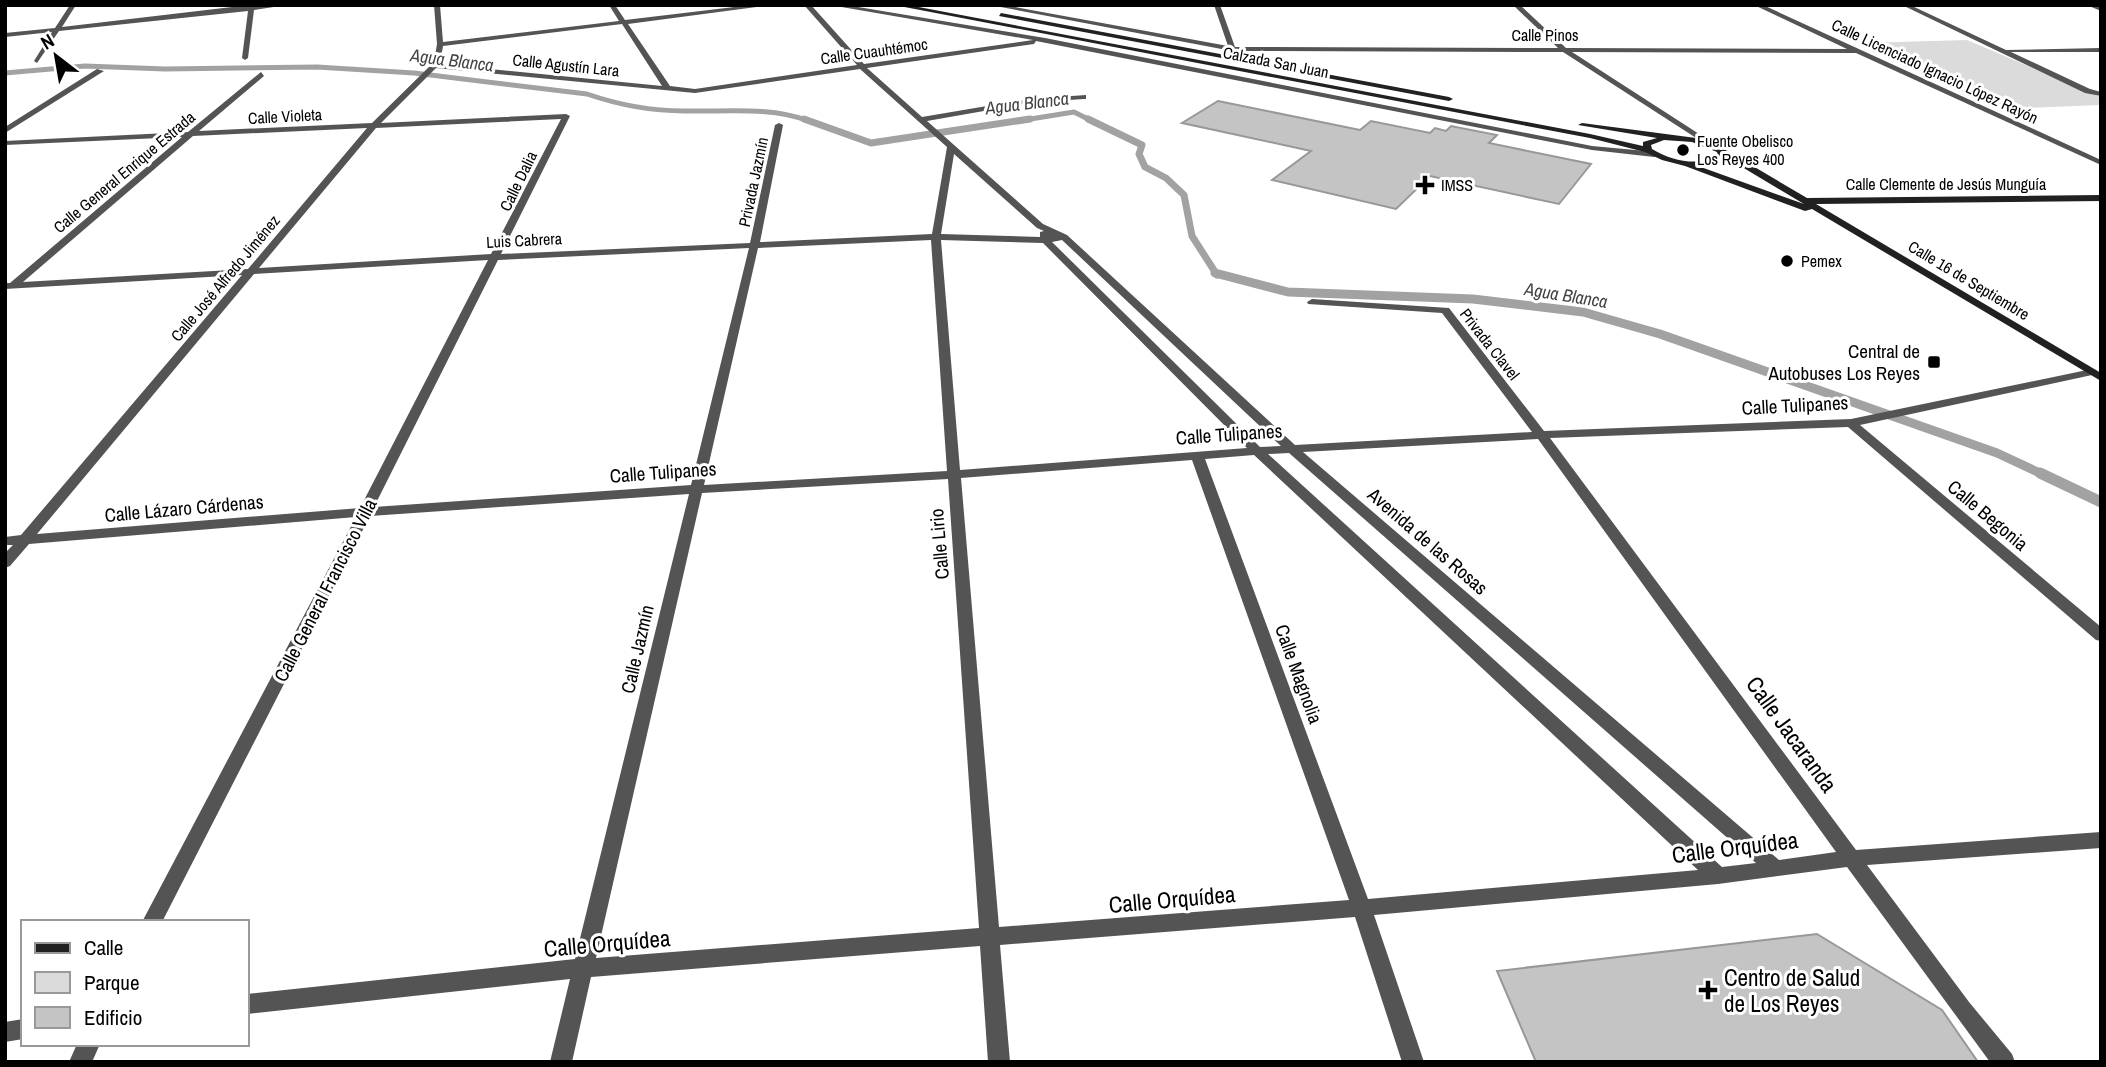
<svg xmlns="http://www.w3.org/2000/svg" width="2106" height="1067" viewBox="0 0 2106 1067" font-family="'Archivo Narrow',sans-serif">
<style>
.green{fill:#dbdbdb}
.lines{fill:none;stroke-linecap:round;stroke-linejoin:round}
.stream-far3{stroke:#a2a2a2;stroke-width:5}
.stream-far2{stroke:#a2a2a2;stroke-width:7}
.stream-far1{stroke:#a2a2a2;stroke-width:9}
.stream{stroke:#a2a2a2;stroke-width:11}
.building{fill:#c4c4c4;stroke:#989898;stroke-width:2}
.street{fill:#545454;fill-rule:evenodd}
.secondary{fill:#212121;fill-rule:evenodd}
.poi-dot{fill:#000;stroke:#fff;stroke-width:2.5}
.labels{text-anchor:middle;dominant-baseline:central;stroke-width:6;stroke-linejoin:round;paint-order:stroke}
.far-street-label{font-size:16px;fill:#000;stroke:#fff}
.far-poi-label{font-size:16px;fill:#000;stroke:#fff;text-anchor:start}
.far-water-label{font-size:18px;font-style:italic;fill:#434343;stroke:#fff}
.poi-label{font-size:19px;fill:#000;stroke:#fff;text-anchor:end}
.street-label{font-size:19px;fill:#000;stroke:#fff}
.near-street-label{font-size:23px;fill:#000;stroke:#fff}
.near-poi-label{font-size:23px;fill:#000;stroke:#fff;text-anchor:start}
</style>
<rect width="100%" height="100%" fill="#fff"/>
<path class="green" d="M1967,40L2101,97V105L1998,109L1862,43Z"/>
<g class="lines">
<g class="stream-far3">
<path d="M5,73L85,66L165,69L317,67L414,73L587,94C619,105 650,111 684,111C725,112 769,106 809,121"/>
<path d="M1018,121L1074,112L1092,121"/>
</g>
<g class="stream-far2">
<path d="M804,119L871,143L1030,119"/>
<path d="M1088,119L1142,145L1139,154L1145,167L1166,178L1184,195L1192,236L1217,275"/>
</g>
<path class="stream-far1" d="M1215,273L1288,292L1473,299L1583,312L1660,334L1997,453L2044,475"/>
<path class="stream" d="M2040,473L2101,502"/>
</g>
<g class="building">
<path d="M1218,101L1360,130L1371,121L1430,133L1435,128L1446,131L1451,126L1497,135L1489,143L1591,164L1559,204L1430,176L1396,209L1272,180L1311,151L1182,123Z"/>
<path d="M1817,934L1942,1010L1978,1062H1536L1497,971Z"/>
</g>
<g class="lines">
<g class="street">
<path d="M70,5H76L62,27L249,5H287L254,10L248,58L245,60L242,58L248,11L59,31L37,63L34,61L52,32L5,37V33L55,28Z"/>
<path d="M434,5H440L443,42L619,21L609,5H615L625,20L751,5H772L628,24L670,86L695,89L857,65L804,5H811L864,64L1033,40L830,5H846L1045,38L1592,146L1657,152V156L1654,157L1592,150L1036,41L1034,44L867,68L922,117L1029,99L1086,95V99H1083L1029,103L927,121L1043,224L1067,235L1295,445L1532,432L1442,313L1308,304L1307,302L1312,299L1449,308L1544,431L1851,419L2092,369L2096,370V374L2092,375L1860,425L2101,627V641L2096,640L1848,427L1550,438L1856,850L2101,832V848L1867,865L1969,1002L2012,1054L2015,1062H1990L1847,867L1718,884L1374,915L1424,1062H1402L1355,917L1000,945L1010,1062H988L980,946L591,977L572,1062H550L570,979L247,1014V994L575,959L689,494L370,516L162,922H142L356,517L29,544L10,566L5,568V553L13,545H5V537L21,535L242,275L5,289V283H10L182,137L5,145V141L188,132L261,72L264,76L199,131L372,123L434,62L437,44ZM622,24L662,86L440,64L443,46ZM436,68L695,93L860,69L947,147L932,234L760,242L783,125L779,123L775,125L750,243L501,254L570,116L566,114L381,123ZM561,119L491,254L259,268L376,128ZM367,128L248,269L23,282L193,136ZM954,154L1037,228L1044,231L1040,232V237L941,234ZM931,240L947,471L704,485L758,248ZM941,240L1043,243L1247,448L960,470ZM1062,240L1281,446L1260,447L1052,242ZM749,248L691,485L374,507L498,260ZM488,260L360,508L37,534L254,274ZM1538,439L1836,852L1779,860L1303,452ZM1289,453L1756,863L1722,867L1268,454ZM1254,455L1698,870L1368,899L1205,459ZM1192,460L1349,900L999,927L961,478ZM948,479L979,928L596,958L702,493Z"/>
<path d="M990,5H1004L1228,46L1214,5H1220L1235,47L1558,48L1513,5H1520L1566,48L1847,49L1754,5H1763L2101,160V165L1856,53L1572,52L1710,141V145H1707L1563,52L1232,51Z"/>
<path d="M1902,5H1910L2006,50L2101,48V52H2011L2090,89L2101,92V96L2085,93Z"/>
<path d="M2088,5L2101,7V11L2089,6Z"/>
<path d="M97,69L104,71L5,133V127Z"/>
<path d="M23,1019V1039L5,1042V1022Z"/>
<path d="M77,1044H100L92,1062H69Z"/>
</g>
<g class="secondary">
<path d="M894,5H908L1590,134L1643,146V142L1657,138L1578,125L1582,123L1696,138L1724,149L1807,198L2101,195V201L1816,204L2101,373V381L1812,209L1805,211L1685,166L1662,160L1645,152L1590,138ZM1664,140L1692,142L1717,152L1718,157C1696,166 1672,161 1652,149L1651,145ZM1727,158L1804,204L1698,166L1717,163Z"/>
<path d="M1001,13L1449,97L1453,99L1449,101L999,16Z"/>
</g>
</g>
<g class="poi-dot">
<circle cx="1683" cy="150" r="7"/>
<path d="M1421.5 174.5h7v7h7v7h-7v7h-7v-7h-7v-7h7z"/>
<circle cx="1787" cy="261" r="7"/>
<rect x="1927" y="355" width="14" height="14" rx="3.5"/>
<path d="M1704.5 979.5h7v7h7v7h-7v7h-7v-7h-7v-7h7z"/>
</g>
<g class="labels">
<g class="far-street-label">
<text x="1545" y="35">Calle Pinos</text>
<text transform="translate(874 51) rotate(-8)">Calle Cuauhtémoc</text>
<text transform="translate(1276 62) rotate(11)">Calzada San Juan</text>
<text transform="translate(566 65) rotate(6)">Calle Agustín Lara</text>
<text transform="translate(1935 71) rotate(25)">Calle Licenciado Ignacio López Rayón</text>
<text transform="translate(285 116) rotate(-3)">Calle Violeta</text>
<text transform="translate(124 172) rotate(-40)">Calle General Enrique Estrada</text>
<text transform="translate(518 181) rotate(-64)">Calle Dalia</text>
<text transform="translate(753 182) rotate(-78)">Privada Jazmín</text>
<text x="1946" y="184">Calle Clemente de Jesús Munguía</text>
<text transform="translate(524 240) rotate(-3)">Luis Cabrera</text>
<text transform="translate(225 278) rotate(-50)">Calle José Alfredo Jiménez</text>
<text transform="translate(1969 280) rotate(31)">Calle 16 de Septiembre</text>
<text transform="translate(1490 344) rotate(52)">Privada Clavel</text>
</g>
<g class="far-poi-label">
<text x="1697" y="141">Fuente Obelisco<tspan x="1697" dy="18">Los Reyes 400</tspan></text>
<text x="1441" y="185">IMSS</text>
<text x="1801" y="261">Pemex</text>
</g>
<g class="far-water-label">
<text transform="translate(452 60) rotate(7)">Agua Blanca</text>
<text transform="translate(1027 103) rotate(-7)">Agua Blanca</text>
<text transform="translate(1566 295) rotate(9)">Agua Blanca</text>
</g>
<g class="poi-label">
<text x="1920" y="351">Central de<tspan x="1920" dy="22">Autobuses Los Reyes</tspan></text>
</g>
<g class="street-label">
<text transform="translate(1795 405) rotate(-3)">Calle Tulipanes</text>
<text transform="translate(1229 434) rotate(-4)">Calle Tulipanes</text>
<text transform="translate(663 472) rotate(-4)">Calle Tulipanes</text>
<text transform="translate(184 508) rotate(-5)">Calle Lázaro Cárdenas</text>
<text transform="translate(1988 515) rotate(40)">Calle Begonia</text>
<text transform="translate(1428 541) rotate(41)">Avenida de las Rosas</text>
<text transform="translate(939 544) rotate(-95)">Calle Lirio</text>
<text transform="translate(325 590) rotate(-63)">Calle General Francisco Villa</text>
<text transform="translate(637 649) rotate(-77)">Calle Jazmín</text>
<text transform="translate(1299 674) rotate(70)">Calle Magnolia</text>
</g>
<g class="near-street-label">
<text transform="translate(1792 734) rotate(54)">Calle Jacaranda</text>
<text transform="translate(1735 847) rotate(-7)">Calle Orquídea</text>
<text transform="translate(1172 899) rotate(-5)">Calle Orquídea</text>
<text transform="translate(607 943) rotate(-5)">Calle Orquídea</text>
</g>
<g class="near-poi-label">
<text x="1724" y="977">Centro de Salud<tspan x="1724" dy="26">de Los Reyes</tspan></text>
</g>
</g>
<rect width="2106" height="1067" fill="none" stroke="#000000" stroke-width="14"/>
<rect x="21" y="920" width="228" height="126" fill="#ffffff" stroke="#999999" stroke-width="2"/>
<rect x="35" y="943" width="35" height="10" fill="#212121" stroke="#999999" stroke-width="2"/>
<text x="84" y="955" font-size="21" fill="#000000">Calle</text>
<rect x="35" y="972" width="35" height="21" fill="#dbdbdb" stroke="#999999" stroke-width="2"/>
<text x="84" y="990" font-size="21" fill="#000000">Parque</text>
<rect x="35" y="1007" width="35" height="21" fill="#c4c4c4" stroke="#999999" stroke-width="2"/>
<text x="84" y="1025" font-size="21" fill="#000000">Edificio</text>
<g transform="translate(56 56) rotate(329)" stroke="#ffffff" stroke-width="5" paint-order="stroke">
<path d="M0-5L12 26L0 18L-12 26Z" fill="#000000"/>
<text y="-10" font-size="19" font-weight="bold" text-anchor="middle" fill="#000000">N</text>
</g>
</svg>
